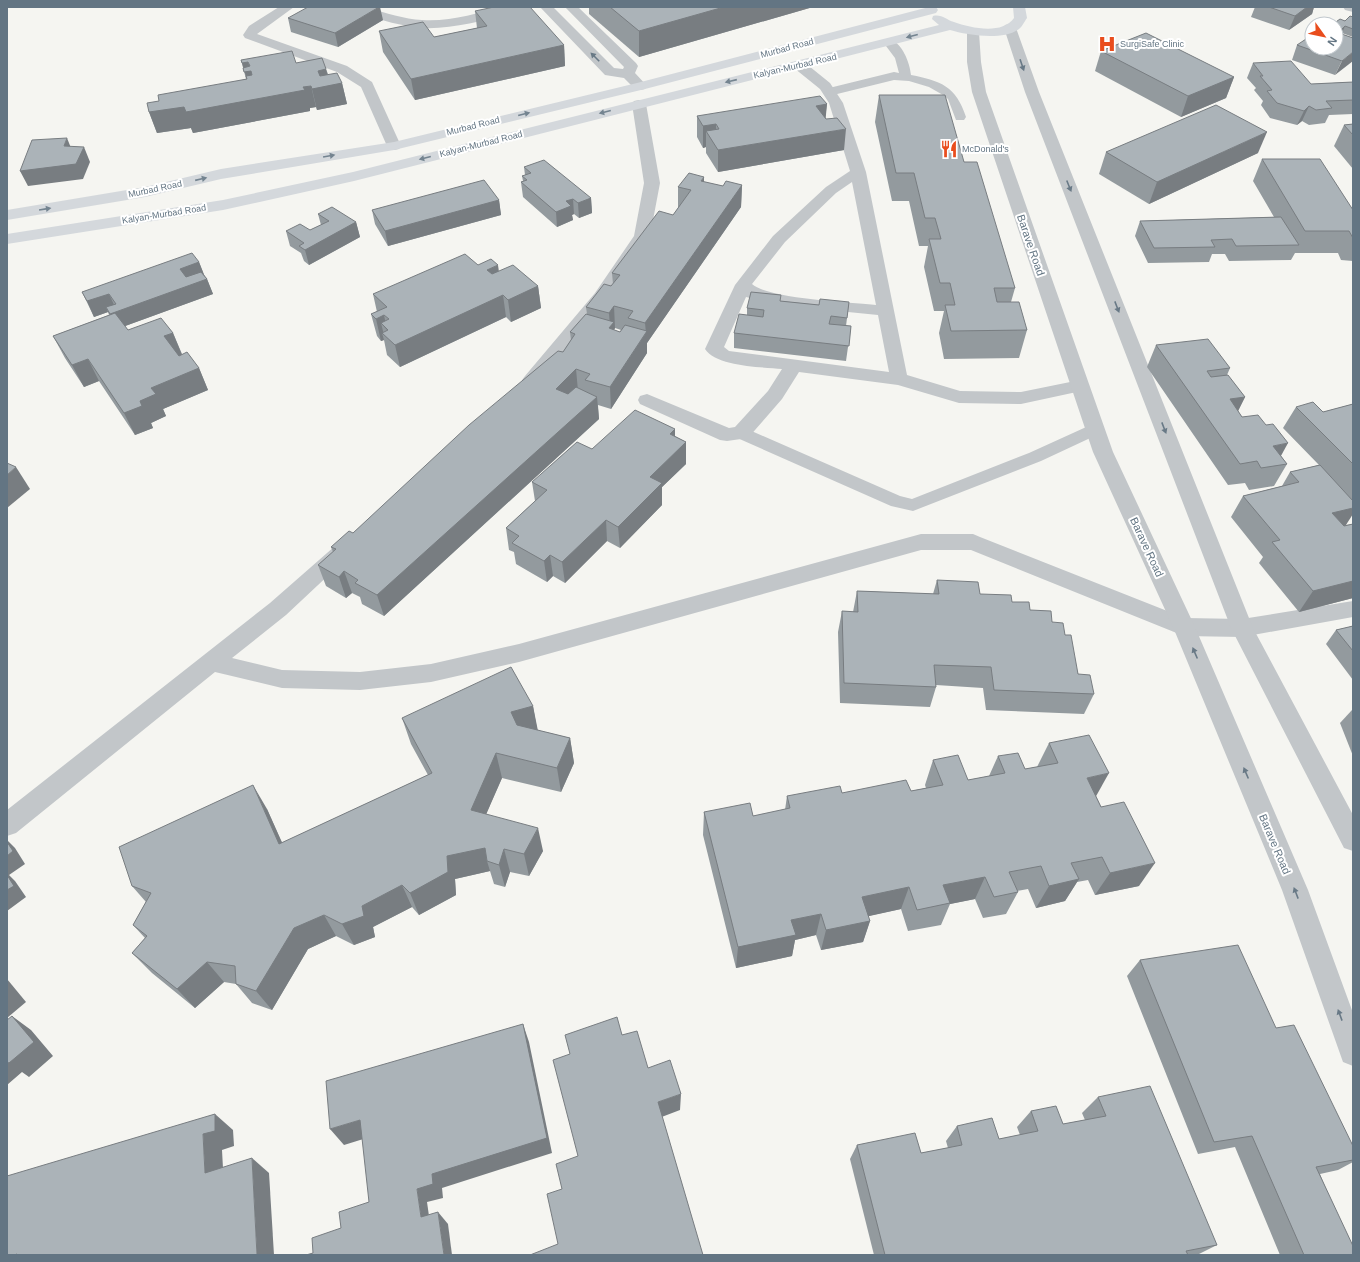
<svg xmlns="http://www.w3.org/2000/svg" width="1360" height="1262" viewBox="0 0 1360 1262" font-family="Helvetica,sans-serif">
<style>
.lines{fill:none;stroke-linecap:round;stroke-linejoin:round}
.service{fill:#c2c6c9;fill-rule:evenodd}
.minor{fill:#c2c6c9;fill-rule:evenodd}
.tertiary{fill:#c2c6c9;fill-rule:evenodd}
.trunk{fill:#d4d8dc;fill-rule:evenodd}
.wall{fill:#939a9e;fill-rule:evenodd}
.shaded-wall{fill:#787d81}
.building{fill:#abb3b8;stroke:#787d81}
.oneway{fill:#748490}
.oneway2{fill:#687986}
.labels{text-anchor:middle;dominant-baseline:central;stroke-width:4;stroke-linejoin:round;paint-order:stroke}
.far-poi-label{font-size:9px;fill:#637583;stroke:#fff;text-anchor:start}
.far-street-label{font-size:9px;fill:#637583;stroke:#fff}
.street-label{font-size:11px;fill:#637583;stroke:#fff}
</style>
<rect width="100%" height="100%" fill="#f5f5f1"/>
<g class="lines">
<g class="service">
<path d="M889,39C902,42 910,63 911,75C941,81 956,86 966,117L964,120H956L948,99L943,95L929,87L909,81L894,80L829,96L825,95L823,92L825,89L894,72L899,73L895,58L883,42L885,40Z"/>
<path d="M1095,423L1101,425L1103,429L1101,433L1041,461L913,511L891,506L735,437L733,433L735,429L741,427L747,429L900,496L912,499L1029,453Z"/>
</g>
<g class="minor">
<path d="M279,7H294L257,34L347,66L372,82L401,146L399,149L394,150L389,149L387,146L361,87L337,72L245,38L243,35L249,26Z"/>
<path d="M503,7H526L524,10C491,18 455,30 421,28C401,26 382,20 364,15L362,12L364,9L368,8C386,13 404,19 422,20C450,22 477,13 503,7Z"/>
<path d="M540,7H553L614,68L623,69L624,67L565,7H578L636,63L638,66L635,73L647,86L645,89L640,90L635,89L624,78L605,75Z"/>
<path d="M1343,7H1353V12L1345,10Z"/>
<path d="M799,61L804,62L830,83L843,103L866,172L907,375L960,391L1021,392L1080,380L1086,382L1089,386L1086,390L1021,404L959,403L898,385L799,372L782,399L748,438L727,441L720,440L640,404L638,400L640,396L647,394L729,428L735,427L768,391L782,369C762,367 717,367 705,349L735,285L773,236L826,187L850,171L829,103L820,89L794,68L792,65L794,62ZM852,182L876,305C850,302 769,299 752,284L785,242L836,193ZM746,297L778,305L878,315L889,372L729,351L724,347Z"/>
<path d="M639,100L644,101L646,104L660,183L650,236L607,301L537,384L531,386L525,384L522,380L525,376L595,293L634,236L644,183L632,104L634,101Z"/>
<path d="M921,534H973L980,537L1185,618L1242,619L1353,601V617L1242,637L1184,636L971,550H921L519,662L431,682L360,690L282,688L215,672L16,833L7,836V810L270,603L335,546L342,543L349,546L352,551L349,556L286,615L232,658L282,670L360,672L431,664L519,644Z"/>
</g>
<g class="tertiary">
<path d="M1010,24L1015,25L1016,28L1039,92L1253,628L1353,815V851L1344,848L1231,628L1025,92L1004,28L1005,25Z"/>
<path d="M973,28L978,29L979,32L981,62L986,92L1113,452L1195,627L1308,890L1353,1013V1066L1343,1062L1282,890L1173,627L1093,452L972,92L967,62V32L968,29Z"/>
</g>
<g class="trunk">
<path d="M929,7H936L938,10L936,13L645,89L394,150L221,179L145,197L7,220V210L145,187L221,169L394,142L637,83Z"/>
<path d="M1013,7H1025L1027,18C1024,22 1022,27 1019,29C1003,41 967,35 950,30L354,181L223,210L7,244V234L223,200L353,172L939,25L932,19L933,16C942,14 946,20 954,22C971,28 1002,35 1014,18Z"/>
</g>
</g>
<g class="wall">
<path d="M589,7H813L639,57L589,14Z"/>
<path d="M1255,7H1314L1312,14L1289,30L1251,17Z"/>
<path d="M475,11L564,45L565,66L415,100L383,52L379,31L434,37L477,28Z"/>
<path d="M1353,17V37L1342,33L1341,34L1353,38L1335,75L1292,60L1297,45L1336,48V24Z"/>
<path d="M288,18L383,20L338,47L291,32Z"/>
<path d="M1101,51L1234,77L1226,98L1181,117L1095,71Z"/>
<path d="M241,60L296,63L326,69L328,74L342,83L347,104L317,110L316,107L310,108V111L193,133L191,128L157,133L149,112L159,101L246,79Z"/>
<path d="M1253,63L1311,84L1353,82V114L1329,115L1325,123L1309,125L1302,121L1297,125L1270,118L1261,105L1263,101L1254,90L1256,88L1247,78Z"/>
<path d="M879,95L964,162L1015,288L1011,302L1027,330L1019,358L944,359L939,333L944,311H934L924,267L928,246H919L909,201H892L875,122Z"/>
<path d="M827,104L825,118L844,150L718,172L706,153V147L703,148L697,137V116Z"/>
<path d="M1353,124V169L1334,146L1344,125Z"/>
<path d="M1106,152L1258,153L1149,204L1099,174Z"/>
<path d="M1262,159L1353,210V261L1341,260L1338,253H1295L1291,260L1229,261L1225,254H1212L1209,262L1148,263L1135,236L1140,221L1274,217L1253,181Z"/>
<path d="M524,167L591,198L592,213L579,218L574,214L572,215L573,220L557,227L523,197L521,182L523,181L522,176L525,175Z"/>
<path d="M704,182L723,186L742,185L741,207L647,343V353L611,409L598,405L599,419L384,616L362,604L360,597L352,593L346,598L326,586L318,565L333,552L331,547L353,533L563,352L571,340L570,332L587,314L586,307L611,286L613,284L612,273L673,215L678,208V187ZM615,328L621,330L620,332L614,330Z"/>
<path d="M499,200L501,215L388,246L375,224L372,210Z"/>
<path d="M318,214L356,222L360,237L309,265L304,261L301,253L290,246L286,231L310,230L321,225Z"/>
<path d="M199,262L204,275L207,279L213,294L125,326L128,330L173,333L182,354L199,368L208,390L163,409L166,416L151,423L153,428L135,435L99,381L84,387L65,358L53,336L109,315L108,312L94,317L82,292Z"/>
<path d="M478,265L499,271L538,286L541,308L511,322L506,317L400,367L387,355L384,340L381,341L377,336L371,314L377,312L373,294Z"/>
<path d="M781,301L819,305L849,302L846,326H851L846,361L734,348V333L747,315V308Z"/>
<path d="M1156,345L1230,368L1227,375L1245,397L1238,411L1242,417L1281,456L1287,464L1274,486L1249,490L1245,483L1228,485L1147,367Z"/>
<path d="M1353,404V501L1346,525L1353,524V598L1299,612L1259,563L1263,557L1231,517L1243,496L1282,486L1290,472L1319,465L1283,428L1296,407L1323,412Z"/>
<path d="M675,436L686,442V464L662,487V505L620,548L607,541L565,583L553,576L547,582L516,564L514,552L509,550L506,528L535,501L532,482L592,449Z"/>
<path d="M937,580L980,594L1012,602L1030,610L1052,622L1065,635L1078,674L1094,694L1084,714L986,710L983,688L936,685V687L930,707L840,703L838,632L842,611L853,612L857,591L933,594Z"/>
<path d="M1353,626V680L1326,644L1336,630Z"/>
<path d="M533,706L537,730L570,738L574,763L561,792L502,778L486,814L543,851L529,876L510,872L505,887L494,884L490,871L455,879L456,895L419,915L412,907L373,927L375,937L354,945L336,936L308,949L272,1010L252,1003L236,984L224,982L195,1008L152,973L132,953L145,938L133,925L146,902L132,886L267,809L282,843L428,775L411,744L402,718Z"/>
<path d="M1352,710H1353V756L1340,723Z"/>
<path d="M1049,743L1096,796L1139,886L1095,895L1088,880L1077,882L1065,901L1036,908L1028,889L1017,891L1018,892L1006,914L983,918L975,899L950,904L941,925L908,931L901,909L868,916L870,921L863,942L821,950L816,935L795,940L792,956L736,968L703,835L704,812L753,816L785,810L787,796L842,793L911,791L926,788L925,785L933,760L968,780L989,776L998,756L1025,769L1037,767Z"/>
<path d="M1140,960L1276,1028L1353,1146V1162L1338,1170L1320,1174L1353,1255H1280L1235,1147L1198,1154L1127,976Z"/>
<path d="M1098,1097L1217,1245L1197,1255H874L850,1159L857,1145L921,1153L948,1148L946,1141L957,1126L999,1139L1020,1135L1017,1127L1031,1111L1063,1124L1085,1120L1082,1113Z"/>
</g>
<g class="shaded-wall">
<path d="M379,7H380L383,20L338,47L335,33Z"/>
<path d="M724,7H813L639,57V31Z"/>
<path d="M1307,7H1314L1312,14L1289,30L1295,16Z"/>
<path d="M1345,26L1342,33L1337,38L1340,31Z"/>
<path d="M564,45L565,66L415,100L411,79Z"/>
<path d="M1353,52V61L1335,75L1342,61Z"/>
<path d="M248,62L257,92L251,93L242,63Z"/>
<path d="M326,69L330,85L342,83L347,104L317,110L312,89L318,71Z"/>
<path d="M1234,77L1226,98L1181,117L1188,96Z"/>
<path d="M311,86L316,107L310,108V111L193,133L191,128L157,133L149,112Z"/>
<path d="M827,104L825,125L816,106Z"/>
<path d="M1309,106L1302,121L1297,125L1304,111Z"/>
<path d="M716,124V145L706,131V147L703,148V126Z"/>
<path d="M846,129L844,150L718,172V150Z"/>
<path d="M1267,132L1258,153L1149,204L1157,182Z"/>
<path d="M67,138L73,153L64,146Z"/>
<path d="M84,147L90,162L83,179L28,186L20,171Z"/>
<path d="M704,177V198L701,181Z"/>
<path d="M742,185L741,207L647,343V353L611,409L610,387L646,333L645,323Z"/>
<path d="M591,198L592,213L579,218L578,203Z"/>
<path d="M573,199L574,214L572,215L573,220L557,227L556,212L566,201Z"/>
<path d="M499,200L501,215L388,246L385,231Z"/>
<path d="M356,222L360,237L309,265L305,250Z"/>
<path d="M199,262L205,277L186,284L180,269Z"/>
<path d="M498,265L501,287L487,270Z"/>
<path d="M207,279L213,294L117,329L110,314Z"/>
<path d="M538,286L541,308L511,322L508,300Z"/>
<path d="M109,294L116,309L106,307L108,312L94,317L87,301Z"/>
<path d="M503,295L506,317L400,367L395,345Z"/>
<path d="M614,306L615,328L614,330L609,328L610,327L609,313Z"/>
<path d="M384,315L387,330L381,323L384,335L382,333L384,340L381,341L376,319Z"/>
<path d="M173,333L182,355L174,358L164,336Z"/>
<path d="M88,359L99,381L84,387L72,365Z"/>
<path d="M199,368L208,390L163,409L166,416L151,423L153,428L135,435L124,413L140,401L151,388Z"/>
<path d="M576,369L578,391L559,411L556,389Z"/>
<path d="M597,397L599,419L384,616L377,595Z"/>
<path d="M1245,397L1234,419L1230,399Z"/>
<path d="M675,429V451L670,434Z"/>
<path d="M686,442V464L662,487V505L620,548L618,527L650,477Z"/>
<path d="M1288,443L1276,465L1261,467L1273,446Z"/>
<path d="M16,467L30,489L7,508V475Z"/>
<path d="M1353,508V514L1344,528L1332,513Z"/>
<path d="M606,520L607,541L565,583L562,562Z"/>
<path d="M550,555L553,576L547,582L544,561Z"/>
<path d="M344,571L352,593L346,598L339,577Z"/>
<path d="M1353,581V598L1299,612L1313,591Z"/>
<path d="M533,706L538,731L516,737L511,712Z"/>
<path d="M570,738L574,763L561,792L557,768Z"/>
<path d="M496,753L502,778L478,833L471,810Z"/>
<path d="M1109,773L1095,798L1087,778Z"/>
<path d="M253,785L267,809L293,867L279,844Z"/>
<path d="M538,828L543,851L529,876L524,854Z"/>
<path d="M7,840L15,848L25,864L9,875L15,881L26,897L7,911Z"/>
<path d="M485,848L487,861L490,871L455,879L456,895L419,915L410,893L447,856Z"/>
<path d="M504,849L510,872L505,887L499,865Z"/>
<path d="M1155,863L1139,886L1095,895L1110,873Z"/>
<path d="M985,877L975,899L950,904L943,885Z"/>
<path d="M1079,879L1065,901L1036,908L1049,886Z"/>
<path d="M402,885L412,907L373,927L375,937L354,945L342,924L362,906Z"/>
<path d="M909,887L901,909L856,919L862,897Z"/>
<path d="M821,914L816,935L795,940L792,956L736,968L738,947L791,920Z"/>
<path d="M324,915L336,936L308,949L272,1010L256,991L294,928Z"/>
<path d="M870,921L863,942L821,950L826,930Z"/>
<path d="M207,962L224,982L195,1008L177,989Z"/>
<path d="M7,979L26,1002L7,1018Z"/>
<path d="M12,1016L31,1030L53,1056L29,1077L22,1072L7,1085V1060Z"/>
<path d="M523,1024L529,1042L552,1153L442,1188L443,1198L427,1202L431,1230L421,1217L417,1189Z"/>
<path d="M681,1094L680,1110L659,1118L658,1102Z"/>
<path d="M215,1114L233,1130L234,1146L222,1150L224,1187L205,1173L203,1134Z"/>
<path d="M360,1120L373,1136L344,1145L330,1129Z"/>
<path d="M252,1158L269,1173L274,1255H257Z"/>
<path d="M438,1212L448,1224L452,1255H444Z"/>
</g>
<g class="building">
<path d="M308,7H379L335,33L288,18Z"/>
<path d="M494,7H530L564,45L411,79L379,31L423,22L434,37L487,26L475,11Z"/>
<path d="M610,7H724L639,31Z"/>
<path d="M1269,7H1307L1295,16Z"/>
<path d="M1350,16L1353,17V29L1345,26L1340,31L1336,29V24H1333L1340,19L1345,21Z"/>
<path d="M1336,32L1353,38V52L1342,61L1297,45L1312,35V48H1336Z"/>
<path d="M1146,33L1234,77L1188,96L1101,51Z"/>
<path d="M292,51L296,63L322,58L326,69L318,71L320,76L337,73L342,83L312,89L311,86L303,87L305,90L186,112L184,107L149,112L147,103L159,101L158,95L247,79L246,76L252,75L251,71L244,72L243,68L250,66L248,62L242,63L241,60Z"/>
<path d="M1291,61L1311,84L1353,82V100L1326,101L1332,108L1316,110L1309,106L1304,111L1277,103L1267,91L1272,90L1260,76H1263L1253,63Z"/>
<path d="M879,95H945L964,162H977L1015,288H994L997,302H1019L1027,330L951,331L945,305H955L950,283H940L929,239H941L935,218H925L914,173H896Z"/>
<path d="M820,96L827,104L816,106L826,119L837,118L846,129L718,150L706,131L719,129L716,124L703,126L697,116Z"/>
<path d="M1216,105L1267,132L1157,182L1106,152Z"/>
<path d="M1353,124V135L1344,125Z"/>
<path d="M67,138L64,146L84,147L76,164L20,171L32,140Z"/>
<path d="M1262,159H1320L1353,210V238L1349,231H1305Z"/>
<path d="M544,160L591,198L578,203L573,199L566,201L571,206L556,212L521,182L527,180L522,176L531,173L524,167Z"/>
<path d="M689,173L704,177L701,181L723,186L726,181L742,185L645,323L628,318L633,311L614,306L609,313L586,307L604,284L611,286L620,275L612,273L659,211L673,215L691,190L678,187Z"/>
<path d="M484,180L499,200L385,231L372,210Z"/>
<path d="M332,207L356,222L305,250L299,246L304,243L286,231L300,224L310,230L329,221L318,214Z"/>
<path d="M1281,217L1299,245L1236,246L1232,239L1211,240L1215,247L1154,248L1140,221Z"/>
<path d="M192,253L199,262L180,269L186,277L201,272L207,279L110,314L106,307L116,304L109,294L87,301L82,292Z"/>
<path d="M465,254L478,265L491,259L498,265L487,270L492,274L513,265L538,286L508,300L503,295L395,345L382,333L388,330L381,323L389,319L384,315L376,319L371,314L387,307L373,294Z"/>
<path d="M751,292L781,295L780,301L819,305L820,299L849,302L847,318L831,316L829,324L851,326L849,346L734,333L739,314L763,317L764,310L747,308Z"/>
<path d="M115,313L128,330L161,318L173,333L164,336L179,356L187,352L199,368L151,388L156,394L140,401L142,406L124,413L88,359L72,365L53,336Z"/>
<path d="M586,314L614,322L609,328L620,332L625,325L647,331L610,387L585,380L590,374L576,369L556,389L568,394L576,387L597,397L377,595L355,583L358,580L344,571L339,577L318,565L336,549L331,547L349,531L353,533L469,425L558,351L563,352L575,334L570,332Z"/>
<path d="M1208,339L1230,368L1207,371L1211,377L1228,375L1245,397L1230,399L1242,417L1258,415L1266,425L1273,424L1288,443L1273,446L1287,464L1261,468L1257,461L1240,464L1156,345Z"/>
<path d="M1313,402L1323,412L1353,404V464L1296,407Z"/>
<path d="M635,410L675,429L670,434L686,442L650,477L662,483L618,527L606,520L562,562L550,555L544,561L512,543L519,536L506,528L547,490L532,482L577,442L592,449Z"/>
<path d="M7,463L16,467L7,475Z"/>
<path d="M1320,465L1353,501V508L1332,513L1344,526L1353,524V581L1313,591L1272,542L1280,540L1243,496L1299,482L1290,472Z"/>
<path d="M937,580L978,582L980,594L1011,595L1012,602H1029L1030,610L1051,611L1052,622L1063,623L1065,635H1071L1078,674L1090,675L1094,694L994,690L991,667L934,665L936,687L844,683L842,611L858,612L857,591L939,594Z"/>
<path d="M1353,626V651L1336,630Z"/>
<path d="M511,667L533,706L511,712L517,725L570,738L557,768L496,753L471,810L538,828L524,854L504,849L499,865L487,861L485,848L447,856L448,872L410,893L402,885L362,906L364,916L342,924L324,915L294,928L256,991L236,984L235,966L207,962L177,989L132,953L147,936L133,925L151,893L132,886L119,847L253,785L279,844L432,773L402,718Z"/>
<path d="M1089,735L1109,773L1087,778L1101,807L1124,802L1155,863L1110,873L1102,857L1071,863L1079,879L1049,886L1041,866L1009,872L1018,892L994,897L985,877L943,885L950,903L917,910L909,887L862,897L870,921L826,930L821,914L791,920L796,935L738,947L704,812L750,803L753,816L790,808L787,796L840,786L842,793L906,780L911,791L943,785L933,760L958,755L968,780L1005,773L998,756L1018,753L1025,769L1058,763L1049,743Z"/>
<path d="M7,842L13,851L7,856Z"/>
<path d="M7,875L14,886L7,890Z"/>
<path d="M1238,945L1276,1028L1294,1025L1353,1146V1160L1316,1167L1353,1246V1255H1304L1252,1136L1214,1142L1140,960Z"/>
<path d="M12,1016L34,1042L9,1063L7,1062V1020Z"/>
<path d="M617,1017L622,1035L637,1031L648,1068L670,1060L681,1094L658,1102L703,1255H530L558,1244L547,1194L562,1189L556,1164L578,1156L553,1060L570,1054L565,1035Z"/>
<path d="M523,1024L547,1138L432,1174L433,1184L417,1189L421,1217L438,1212L444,1255H306L313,1253L312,1238L341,1228L339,1212L369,1202L360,1120L330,1129L326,1081Z"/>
<path d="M1150,1086L1217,1245L1186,1251L1188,1255H885L857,1145L915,1133L921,1153L962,1145L957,1126L992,1118L999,1139L1038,1131L1031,1111L1056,1106L1063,1124L1106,1116L1098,1097Z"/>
<path d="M215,1114V1131L203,1134L205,1173L252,1158L257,1255H17V1254L14,1255H7V1176Z"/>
</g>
<defs><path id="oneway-solid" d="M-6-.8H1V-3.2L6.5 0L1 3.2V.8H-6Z"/></defs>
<g class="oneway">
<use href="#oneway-solid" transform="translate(912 36) rotate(165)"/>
<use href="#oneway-solid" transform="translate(731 81) rotate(167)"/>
<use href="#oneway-solid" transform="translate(605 112) rotate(166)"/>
<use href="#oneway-solid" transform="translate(524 114) rotate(-14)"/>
<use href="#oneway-solid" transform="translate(329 156) rotate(-10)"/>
<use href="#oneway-solid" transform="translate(425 158) rotate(166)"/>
<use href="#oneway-solid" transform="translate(201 179) rotate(-13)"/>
<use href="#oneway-solid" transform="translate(45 209) rotate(-9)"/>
</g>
<g class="oneway2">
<use href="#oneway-solid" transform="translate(595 57) rotate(-135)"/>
<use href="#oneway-solid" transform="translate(1022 65) rotate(71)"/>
<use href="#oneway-solid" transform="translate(1069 186) rotate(68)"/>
<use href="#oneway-solid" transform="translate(1117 307) rotate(69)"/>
<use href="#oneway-solid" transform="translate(1164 428) rotate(69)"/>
<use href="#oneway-solid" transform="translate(1195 653) rotate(-113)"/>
<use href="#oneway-solid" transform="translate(1246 773) rotate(-113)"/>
<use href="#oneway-solid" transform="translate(1296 893) rotate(-111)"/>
<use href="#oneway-solid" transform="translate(1340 1015) rotate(-110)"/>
</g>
<defs>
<g id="hospital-bare" transform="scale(1.38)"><path d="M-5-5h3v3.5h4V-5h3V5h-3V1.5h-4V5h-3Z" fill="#e94d1d" stroke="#fff" stroke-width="2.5" paint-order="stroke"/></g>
<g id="restaurant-bare" transform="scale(1.38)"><path d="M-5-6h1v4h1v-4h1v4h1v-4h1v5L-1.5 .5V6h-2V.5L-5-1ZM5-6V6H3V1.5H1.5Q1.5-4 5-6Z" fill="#e94d1d" stroke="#fff" stroke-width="2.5" paint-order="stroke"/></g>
</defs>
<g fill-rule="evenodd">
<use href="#hospital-bare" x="1107" y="44"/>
<use href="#restaurant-bare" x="949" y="149"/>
</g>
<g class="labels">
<g class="far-poi-label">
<text x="1120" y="44">SurgiSafe Clinic</text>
<text x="962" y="149">McDonald's</text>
</g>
<g class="far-street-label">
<text transform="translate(787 48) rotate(-15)">Murbad Road</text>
<text transform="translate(795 66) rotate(-13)">Kalyan-Murbad Road</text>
<text transform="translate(473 126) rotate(-14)">Murbad Road</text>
<text transform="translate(481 144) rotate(-14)">Kalyan-Murbad Road</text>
<text transform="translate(155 189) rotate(-12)">Murbad Road</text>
<text transform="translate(164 214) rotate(-9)">Kalyan-Murbad Road</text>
</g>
<g class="street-label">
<text transform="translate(1031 245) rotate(71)">Barave Road</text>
<text transform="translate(1147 547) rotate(65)">Barave Road</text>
<text transform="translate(1275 844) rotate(67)">Barave Road</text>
</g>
</g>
<rect width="1360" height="1262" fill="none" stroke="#637583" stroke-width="16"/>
<g transform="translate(1324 36) rotate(123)"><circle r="19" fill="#ffffff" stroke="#c1c8cd"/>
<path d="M0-3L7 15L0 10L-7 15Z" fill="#e94d1d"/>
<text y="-6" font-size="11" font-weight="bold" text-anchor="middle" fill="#637583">N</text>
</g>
</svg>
